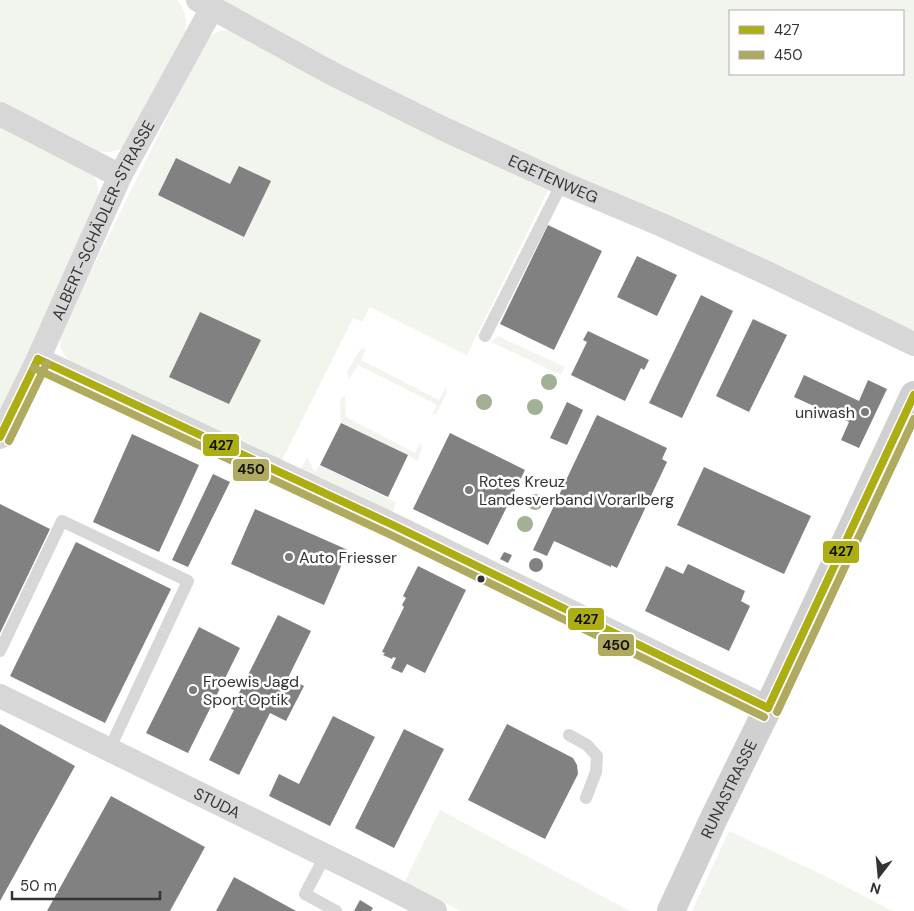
<svg xmlns="http://www.w3.org/2000/svg" width="914" height="911" viewBox="0 0 914 911" font-family="'DM Sans',sans-serif">
<style>
.green{fill:#f1f5ed;fill-rule:evenodd}
.building{fill:#818181}
.lines{fill:none;stroke-linecap:round;stroke-linejoin:round}
.lane{stroke:#d7d7d7;stroke-width:12}
.street{stroke:#d7d7d7;stroke-width:24}
.secondary{stroke:#d0d0d0;stroke-width:28}
.bus-1-casing{stroke:#fff;stroke-width:11}
.bus-2-casing{stroke:#fff;stroke-width:11}
.bus-1{stroke:#adad14;stroke-width:8}
.bus-2{stroke:#afaa5d;stroke-width:8}
.tree{fill:#a2b095}
.poi-dot{fill:#7a7a7a;stroke:#fff;stroke-width:2}
.bus-dot{fill:#333;stroke:#fff;stroke-width:2}
.labels{text-anchor:middle;dominant-baseline:central;stroke-width:5;stroke-linejoin:round;paint-order:stroke}
.street-label{font-size:16px;fill:#333;stroke:#fff}
.poi-label{font-size:16px;fill:#333;stroke:#fff;text-anchor:start}
.line-badge{stroke:#fff;stroke-width:2}
.pale-badge-label{font-size:14px;text-anchor:middle;font-weight:bold;fill:#111}
</style>
<rect width="100%" height="100%" fill="#fff"/>
<g class="green">
<path d="M0,0H177C185,11 188,18 185,32L126,145C115,154 104,153 91,150L0,103Z"/>
<path d="M215,0H914V330L900,326L450,124ZM730,11H903V74H730Z"/>
<path d="M225,30L234,31L549,188L467,355L370,307L362,322L353,318L281,462L70,361C60,351 59,346 61,332L204,43C210,35 216,32 225,30Z"/>
<path d="M0,123L93,174C98,184 100,190 97,201L0,411Z"/>
<path d="M498,336L565,367L561,375L491,342Z"/>
<path d="M366,348L361,360L439,400L446,387L447,392L437,413L431,416L437,405L358,365L349,379L347,372L360,350Z"/>
<path d="M345,396L346,417L415,453L421,442L422,449L417,461L408,455L341,423L340,400Z"/>
<path d="M307,457L315,472L320,465L396,503L391,514L300,471Z"/>
<path d="M440,810L630,911H461L404,883Z"/>
<path d="M729,831L825,876L893,911H692Z"/>
</g>
<g class="building">
<path d="M176,158L230,184L239,166L271,181L244,237L158,195Z"/>
<path d="M548,225L602,251L554,350L500,324Z"/>
<path d="M637,256L677,275L657,316L617,297Z"/>
<path d="M701,295L733,311L682,418L649,403Z"/>
<path d="M200,312L261,340L229,404L169,377Z"/>
<path d="M753,319L787,335L749,412L716,396Z"/>
<path d="M588,331L649,360L644,370L641,368L625,401L571,375L587,342L583,340Z"/>
<path d="M804,375L859,401L868,380L887,389L859,448L841,440L849,422L794,397Z"/>
<path d="M567,402L583,410L567,445L550,438Z"/>
<path d="M597,415L667,448L662,459L667,462L617,568L611,565V567L554,541L547,556L533,550Z"/>
<path d="M341,423L408,455L388,497L320,465Z"/>
<path d="M450,433L525,470L488,545L413,509Z"/>
<path d="M132,434L199,465L159,552L93,522Z"/>
<path d="M704,467L811,516L784,574L677,525Z"/>
<path d="M213,474L230,482L188,567L172,560Z"/>
<path d="M0,504L50,529L0,633Z"/>
<path d="M255,509L348,550L324,605L231,564Z"/>
<path d="M76,542L171,589L105,723L10,676Z"/>
<path d="M504,552L512,555L508,563L500,559Z"/>
<circle cx="536" cy="565" r="7"/>
<path d="M688,564L745,591L741,601L750,606L729,651L645,611L666,566L683,574Z"/>
<path d="M418,566L466,590L425,673L407,664L402,673L391,668L396,658L393,657L392,659L383,655L385,653L382,652L404,607L402,605L406,598L403,596Z"/>
<path d="M278,615L311,631L288,678L304,686L286,721L270,713L239,775L209,760L234,710L231,709Z"/>
<path d="M199,627L240,648L188,753L146,733Z"/>
<path d="M333,716L375,737L330,826L269,796L279,774L299,784Z"/>
<path d="M0,724L75,766L0,901Z"/>
<path d="M507,724L573,758L577,765L578,774L576,778L545,839L468,800Z"/>
<path d="M404,729L444,749L394,848L355,828Z"/>
<path d="M111,796L205,847L170,911H47Z"/>
<path d="M234,877L296,911H216Z"/>
<path d="M360,900L373,908L371,911H354Z"/>
</g>
<g class="lines">
<g class="lane">
<path d="M485,336L562,183"/>
<path d="M0,651L62,521L188,581L109,750"/>
<path d="M569,735L587,745L597,756L596,772L586,798"/>
<path d="M325,856L305,894L336,911"/>
</g>
<g class="street">
<path id="s1" d="M198,0L333,74L446,130L562,183L662,225L769,274L914,344"/>
<path d="M0,114L120,176"/>
<path d="M38,359L395,526L768,708"/>
<path id="s2" d="M0,437L38,359L120,176L212,8"/>
<path id="s3" d="M0,696L383,884L435,911"/>
</g>
<path class="secondary" id="s4" d="M671,911L715,816L768,708L914,395"/>
<g class="bus-1-casing">
<g id="bus-1">
<path d="M38,359L395,526L768,708"/>
<path d="M0,437L38,359"/>
<path d="M768,708L914,395"/>
</g>
</g>
<g class="bus-2-casing">
<g id="bus-2">
<path d="M34,368L391,535L764,717"/>
<path d="M9,441L47,363"/>
<path d="M777,712L914,419"/>
</g>
</g>
<use href="#bus-1" class="bus-1"/>
<use href="#bus-2" class="bus-2"/>
</g>
<g class="tree">
<circle cx="549" cy="382" r="8"/>
<circle cx="484" cy="402" r="8"/>
<circle cx="535" cy="407" r="8"/>
<circle cx="535" cy="502" r="8"/>
<circle cx="525" cy="524" r="8"/>
</g>
<g class="poi-dot">
<circle cx="865" cy="412" r="5"/>
<circle cx="469" cy="490" r="5"/>
<circle cx="289" cy="557" r="5"/>
<circle cx="193" cy="690" r="5"/>
</g>
<circle class="bus-dot" cx="481" cy="579" r="4.5"/>
<g class="labels">
<g class="street-label">
<text stroke="none"><textPath href="#s1" startOffset="398">EGETENWEG</textPath></text>
<text stroke="none"><textPath href="#s2" startOffset="240">ALBERT-SCHÄDLER-STRASSE</textPath></text>
<text stroke="none"><textPath href="#s4" startOffset="135">RUNASTRASSE</textPath></text>
<text stroke="none"><textPath href="#s3" startOffset="242">STUDA</textPath></text>
</g>
<g class="poi-label">
<text x="855" y="412" text-anchor="end">uniwash</text>
<text x="479" y="481">Rotes Kreuz<tspan x="479" dy="18">Landesverband Vorarlberg</tspan></text>
<text x="299" y="557">Auto Friesser</text>
<text x="203" y="681">Froewis Jagd<tspan x="203" dy="18">Sport Optik</tspan></text>
</g>
</g>
<g class="line-badge">
<rect x="202" y="433" width="38" height="24" rx="5" fill="#adad14"/>
<rect x="232" y="458" width="38" height="24" rx="5" fill="#afaa5d"/>
<rect x="822" y="540" width="38" height="24" rx="5" fill="#adad14"/>
<rect x="567" y="607" width="38" height="24" rx="5" fill="#adad14"/>
<rect x="597" y="633" width="38" height="24" rx="5" fill="#afaa5d"/>
</g>
<g class="pale-badge-label">
<text x="221" y="450">427</text>
<text x="251" y="474">450</text>
<text x="841" y="556">427</text>
<text x="586" y="624">427</text>
<text x="616" y="650">450</text>
</g>
<rect x="729" y="10" width="175" height="65" fill="#ffffff" stroke="#adadad"/>
<rect x="739" y="26" width="25" height="8" fill="#adad14" stroke="#adadad"/>
<text x="774" y="35" font-size="15" fill="#333333">427</text>
<rect x="739" y="51" width="25" height="8" fill="#afaa5d" stroke="#adadad"/>
<text x="774" y="60" font-size="15" fill="#333333">450</text>
<g transform="translate(879 876) rotate(196)" stroke="#ffffff" stroke-width="4" paint-order="stroke">
<path d="M0-4L9 19L0 12L-9 19Z" fill="#333333"/>
<text y="-8" font-size="14" font-weight="bold" text-anchor="middle" fill="#333333">N</text>
</g>
<path d="M12 891v8h148v-8" fill="none" stroke="#333333" stroke-width="2.5"/>
<text x="20" y="891" font-size="15" fill="#333333" stroke="#ffffff" stroke-width="4" paint-order="stroke">50 m</text>
</svg>
